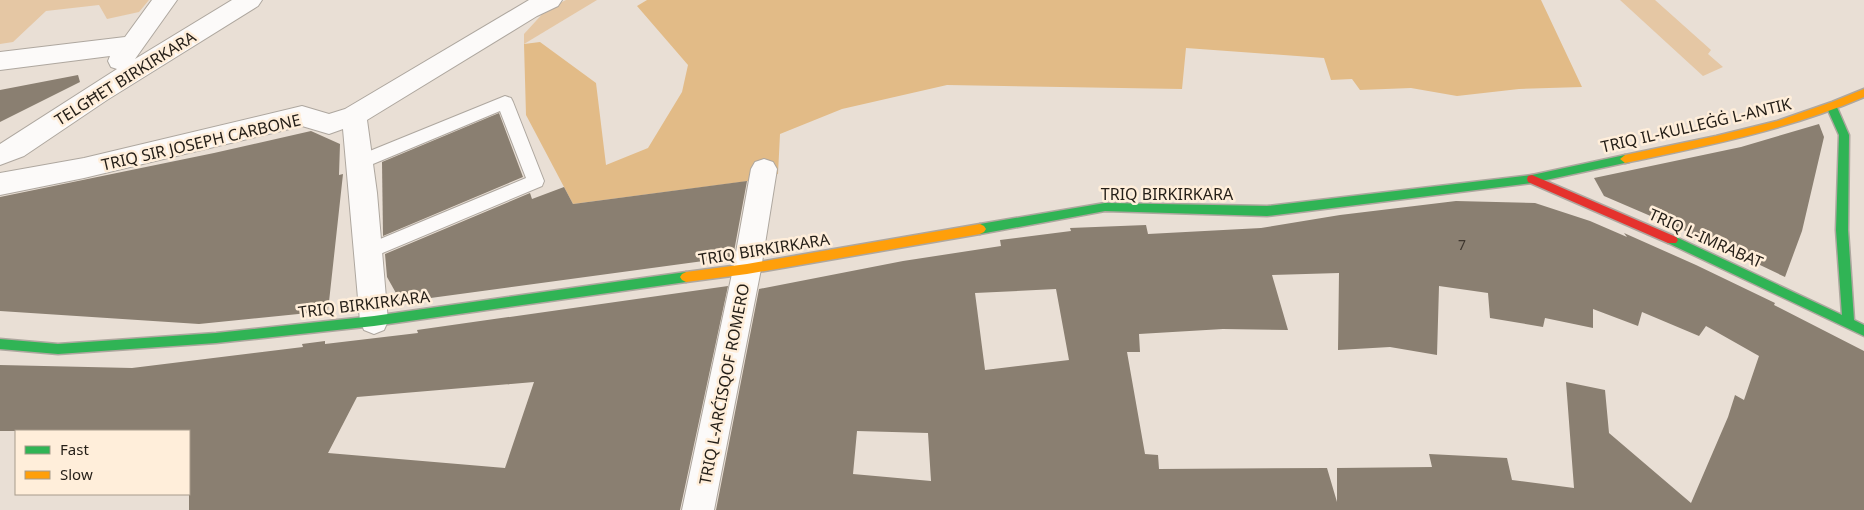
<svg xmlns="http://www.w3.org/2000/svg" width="1864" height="510" viewBox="0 0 1864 510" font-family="'Noto Sans',sans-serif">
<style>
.green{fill:#e5c7a4}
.forest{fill:#e2bb87}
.building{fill:#8a7f71;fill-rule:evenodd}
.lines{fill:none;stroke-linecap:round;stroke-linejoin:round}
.lane-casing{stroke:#aea79f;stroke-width:2}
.street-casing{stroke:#aea79f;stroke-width:2}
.fast-casing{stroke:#aea79f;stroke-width:3}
.slow-casing{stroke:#aea79f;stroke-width:3}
.jam-casing{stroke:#aea79f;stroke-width:3}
.lane{fill:#fcfaf9;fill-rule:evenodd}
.street{fill:#fcfaf9;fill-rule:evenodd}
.fast{fill:#30b455;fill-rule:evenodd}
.slow{fill:#ff9f0a;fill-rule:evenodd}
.jam{fill:#e5322d;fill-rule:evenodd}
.labels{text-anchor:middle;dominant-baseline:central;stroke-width:5;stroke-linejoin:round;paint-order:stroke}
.number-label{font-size:14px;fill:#3e362e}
.street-label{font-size:16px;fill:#241e17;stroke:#ffeeda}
</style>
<rect width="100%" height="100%" fill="#e9dfd5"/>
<g class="green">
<path d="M0,0H149L139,12L107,19L99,5L46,11L13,42L0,44Z"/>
<path d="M566,0H597L524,44V34L546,10Z"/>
<path d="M1620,0H1655L1711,50L1708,54L1723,67L1703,76Z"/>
</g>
<path class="forest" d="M647,0H1541L1582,87L1519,89L1457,96L1411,88L1360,90L1352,79L1331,80L1324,58L1186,48L1182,89L947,85L842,109L780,134L778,174L749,181L573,204L526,115L524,44L540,42L596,83L606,165L648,148L682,92L688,65L637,6Z"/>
<g class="building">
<path d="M78,75L80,82L0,122V90Z"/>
<path d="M499,113L523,177L383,236L382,162Z"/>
<path d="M1819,124L1824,137L1802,231L1785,277L1718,245L1604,196L1594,178L1741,147Z"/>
<path d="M311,131L340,144L339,175L343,174L328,311L199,324L0,311V197L214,153Z"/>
<path d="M747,181L733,257L401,302L387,277L385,254L530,193L532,199L564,187L573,204Z"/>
<path d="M1456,201L1535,203L1590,221L1627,237L1624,233L1696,265L1775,303L1774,305L1864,351V510H716L759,289L903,261L1001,246L1000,240L1071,231L1070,228L1146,225L1148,234L1261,228L1340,215ZM1339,273L1338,350L1390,347L1437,355L1439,286L1488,293L1490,318L1543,327L1545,318L1593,328V309L1638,326L1642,312L1699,336L1706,326L1759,356L1744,400L1735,395L1728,417L1691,503L1609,433L1605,390L1566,382L1574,488L1512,480L1507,458L1429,454L1432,467L1337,468V502L1327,468L1159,469L1158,455L1145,454L1127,352H1140L1139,334L1223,329L1288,330L1272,275ZM1056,289L1069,360L985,370L975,293ZM857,431L928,433L931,481L853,474Z"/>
<path d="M728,286L680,510H189V431H0V365L132,368L303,347L302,344L325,341V344L418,333L417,330ZM534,382L505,468L328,453L357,397Z"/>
</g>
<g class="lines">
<g class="lane-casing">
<path id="lane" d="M505,96L511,98L513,102L544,181L542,186L373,257L367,259L361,257L358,252L361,247L526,178L500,111L361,169L355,167L353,162L355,157Z"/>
</g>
<g class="street-casing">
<g id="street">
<path d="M152,0H177L135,59L232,0H262L258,6L107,100L24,156L0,165V144L117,69L111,67L108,61L110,56L0,70V52L125,37Z"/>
<path d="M529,0H562L558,6L537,16L367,120L377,193L388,321L384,330L374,334L364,330L360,321L343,129L329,134L302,126L84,178L0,195V173L84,158L302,106L329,114L345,109Z"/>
<path d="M764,159L773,162L777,169L761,269L714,510H682L733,269L751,169L755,162Z"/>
</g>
</g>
<g class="fast-casing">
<g id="fast">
<path d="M1832,104L1836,105L1849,135L1848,230L1854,320L1864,325V336L1668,243L1666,240L1668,237H1676L1842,315L1836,230L1839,135L1827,108Z"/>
<path d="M1625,155L1630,159L1629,162L1532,183L1267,216L1105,211L980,234L976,232L974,229L976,226L980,224L1105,203L1267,206L1532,175Z"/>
<path d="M686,272L690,274L692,277L690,280L686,282L374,326L216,343L58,354L0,349V339L58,344L216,333L374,316Z"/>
</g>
</g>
<g class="slow-casing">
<g id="slow">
<path d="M1864,89V97C1787,130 1706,146 1625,163L1620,159L1625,155L1716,136L1777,121L1832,102Z"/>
<path d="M980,224L984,226L986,229L984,232L980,234L747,274L686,282L682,280L680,277L682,274L686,272L747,264Z"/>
</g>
</g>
<g class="jam-casing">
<path id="jam" d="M1532,175L1676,237L1678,240L1676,243H1668L1528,182L1527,179L1528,176Z"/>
</g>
<use href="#lane" class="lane"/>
<use href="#street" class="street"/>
<use href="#fast" class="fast"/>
<use href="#slow" class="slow"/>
<use href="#jam" class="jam"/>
</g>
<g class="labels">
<g class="number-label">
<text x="1462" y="244">7</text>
</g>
<g class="street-label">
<text transform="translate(125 78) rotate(-32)">TELGĦET BIRKIRKARA</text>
<text transform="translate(1696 125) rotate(-13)">TRIQ IL-KULLEĠĠ L-ANTIK</text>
<text transform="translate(201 142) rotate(-13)">TRIQ SIR JOSEPH CARBONE</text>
<text x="1167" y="194">TRIQ BIRKIRKARA</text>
<text transform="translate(1706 238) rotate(24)">TRIQ L-IMRABAT</text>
<text transform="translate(764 249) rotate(-9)">TRIQ BIRKIRKARA</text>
<text transform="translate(364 304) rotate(-7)">TRIQ BIRKIRKARA</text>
<text transform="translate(724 384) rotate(-79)">TRIQ L-ARĆISQOF ROMERO</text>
</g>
</g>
<rect x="15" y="430" width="175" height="65" fill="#ffeeda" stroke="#a79b8c"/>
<rect x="25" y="446" width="25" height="8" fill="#30b455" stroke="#a79b8c"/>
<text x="60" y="455" font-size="15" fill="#241e17">Fast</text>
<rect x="25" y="471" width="25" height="8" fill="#ff9f0a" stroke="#a79b8c"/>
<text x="60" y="480" font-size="15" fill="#241e17">Slow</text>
</svg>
